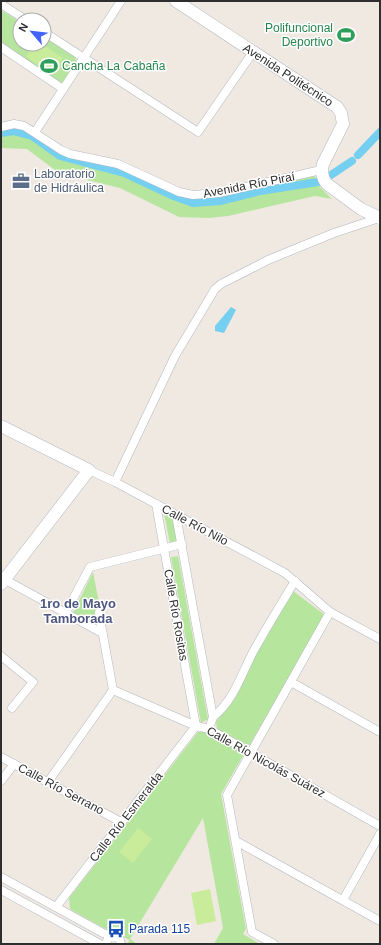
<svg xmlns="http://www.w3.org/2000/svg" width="381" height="945" viewBox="0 0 381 945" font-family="Helvetica,sans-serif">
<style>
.green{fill:#b6e59e}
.pitch{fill:#c9ec9a}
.water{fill:#75cff0}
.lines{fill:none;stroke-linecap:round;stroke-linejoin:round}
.canal{stroke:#75cff0;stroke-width:8}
.street-casing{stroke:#b4b7c1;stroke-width:9}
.secondary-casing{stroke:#b4b7c1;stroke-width:13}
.street{stroke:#fff;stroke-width:8}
.secondary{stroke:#fff;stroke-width:12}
.labels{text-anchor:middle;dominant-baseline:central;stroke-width:3;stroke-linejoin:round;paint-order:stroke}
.leisure-label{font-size:12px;fill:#27864d;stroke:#fff;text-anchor:end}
.street-label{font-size:12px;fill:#2e2e2e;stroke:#fff}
.service-label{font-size:12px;fill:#4e5e75;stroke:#fff;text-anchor:start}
.transit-label{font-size:12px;fill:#164399;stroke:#fff;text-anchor:start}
.neighbourhood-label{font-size:13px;font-weight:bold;fill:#4d5680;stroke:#fff}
</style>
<rect width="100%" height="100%" fill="#efe9e1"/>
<g class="green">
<path d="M1,10L20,22V44H44V37L75,57L76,61L62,83H59L1,43Z"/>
<path d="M15,127L23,129L57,151L118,167L179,195L219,196L315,176L320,187L332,199L315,196L228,216L209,218L179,217L120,188L59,173L27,149L1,148V129Z"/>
<path d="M164,513L174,520L178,542L170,544Z"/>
<path d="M178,556L208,719L201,723L171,557Z"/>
<path d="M93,572L100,608L97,611L100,627L73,613Z"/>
<path d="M293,591L325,615L249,746L217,729L216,722L237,695L256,655Z"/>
<path d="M198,732H207L244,754L221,794L246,929L243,934L260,944H214L223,928L203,818L130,939L137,944H127L130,940L111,932L75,912L70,909L69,898Z"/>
</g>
<g class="pitch">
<path d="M35,44H42L63,58L52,74L26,57Z"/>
<path d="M138,828L152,839L133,863L119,852Z"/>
<path d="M210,889L216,921L197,925L191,893Z"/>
</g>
<path class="water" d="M231,307L236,310L224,333L215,331V326Z"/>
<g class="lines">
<g class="canal">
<path d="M1,133L13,131L32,136L60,156L124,173L171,195L193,203L221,201L260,191L318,182"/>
<path d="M358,155L380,132"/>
<path d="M328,177L352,161"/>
</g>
<g class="street-casing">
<g id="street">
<path d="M1,4L26,20"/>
<path d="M44,32L198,132L253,52"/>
<path d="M1,47L63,89"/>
<path d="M1,127L14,124L24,126L61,150L70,154L118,164L179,192L193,195L219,193L321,170"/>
<path d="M35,132L121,1"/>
<path d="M89,470L115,482L285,573L330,612L380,639"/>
<path d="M115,482L175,356L215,289L221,284L268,260L334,233L379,218"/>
<path d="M156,504L196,726"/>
<path d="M176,515L213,717L209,729"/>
<path d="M2,578L102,633"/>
<path d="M99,613L113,690"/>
<path d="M65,614L90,567L182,544"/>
<path d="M1,656L33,682L12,708"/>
<path d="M291,682L380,732"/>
<path d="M113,690L196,726L209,729L380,826"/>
<path d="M213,717C234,700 241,675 253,652C266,628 281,604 295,581"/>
<path d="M1,757L121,822"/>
<path d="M1,781L14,764"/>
<path d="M48,782L113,690"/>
<path d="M236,841L380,921"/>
<path d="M1,877L103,933L113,936"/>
<path d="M1,890L100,944"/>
<path d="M343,900L380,834"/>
<path d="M56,907L196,726"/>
<path d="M106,944L108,938L113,936L119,938L121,944"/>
<path d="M274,944L252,932L227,795L330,612"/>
</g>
</g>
<g class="secondary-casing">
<g id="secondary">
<path d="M176,1L337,107L341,113L343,124L323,164C321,172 322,178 327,184L361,209L380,218"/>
<path d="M1,426L89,470L1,584"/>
</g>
</g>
<use href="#street" class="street"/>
<use href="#secondary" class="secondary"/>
</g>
<defs>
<g id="stadium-bare" transform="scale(1.38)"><path d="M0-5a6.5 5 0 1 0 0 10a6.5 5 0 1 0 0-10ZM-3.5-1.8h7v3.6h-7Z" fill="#2e9e5b" stroke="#fff" stroke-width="2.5" paint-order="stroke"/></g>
<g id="office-bare" transform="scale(1.38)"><path d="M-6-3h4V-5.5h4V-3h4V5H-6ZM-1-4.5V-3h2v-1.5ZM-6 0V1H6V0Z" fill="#5c6f8a" stroke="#fff" stroke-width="2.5" paint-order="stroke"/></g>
<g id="bus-bare" transform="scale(1.38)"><path d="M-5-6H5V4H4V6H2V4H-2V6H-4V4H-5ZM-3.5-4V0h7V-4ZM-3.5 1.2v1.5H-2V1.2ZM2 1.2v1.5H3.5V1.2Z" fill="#1a4fb4" stroke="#fff" stroke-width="2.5" paint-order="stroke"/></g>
</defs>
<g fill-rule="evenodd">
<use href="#stadium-bare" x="346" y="35"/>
<use href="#stadium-bare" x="49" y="66"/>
<use href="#office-bare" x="21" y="181"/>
<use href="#bus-bare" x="116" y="929"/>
</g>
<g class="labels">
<g class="leisure-label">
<text x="333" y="28">Polifuncional<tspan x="333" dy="14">Deportivo</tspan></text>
<text x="62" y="66" text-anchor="start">Cancha La Cabaña</text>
</g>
<g class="street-label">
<text transform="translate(288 75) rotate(33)">Avenida Politécnico</text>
<text transform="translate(249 185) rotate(-11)">Avenida Río Piraí</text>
<text transform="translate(195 525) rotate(28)">Calle Río Nilo</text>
<text transform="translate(176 615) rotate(80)">Calle Río Rositas</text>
<text transform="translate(266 762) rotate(29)">Calle Río Nicolás Suárez</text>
<text transform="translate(61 789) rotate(28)">Calle Río Serrano</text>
<text transform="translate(126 817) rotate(-52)">Calle Río Esmeralda</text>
</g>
<g class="service-label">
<text x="34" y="174">Laboratorio<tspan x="34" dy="14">de Hidráulica</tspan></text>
</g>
<g class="transit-label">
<text x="129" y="929">Parada 115</text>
</g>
<g class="neighbourhood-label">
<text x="78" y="603">1ro de Mayo<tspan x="78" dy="15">Tamborada</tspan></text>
</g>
</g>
<rect width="381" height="945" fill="none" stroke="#2e2e2e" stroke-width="4"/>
<g transform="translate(32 32) rotate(298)"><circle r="19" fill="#ffffff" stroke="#ababab"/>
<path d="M0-3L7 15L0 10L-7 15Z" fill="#4264fb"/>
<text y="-6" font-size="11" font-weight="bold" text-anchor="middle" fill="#2e2e2e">N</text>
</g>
</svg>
